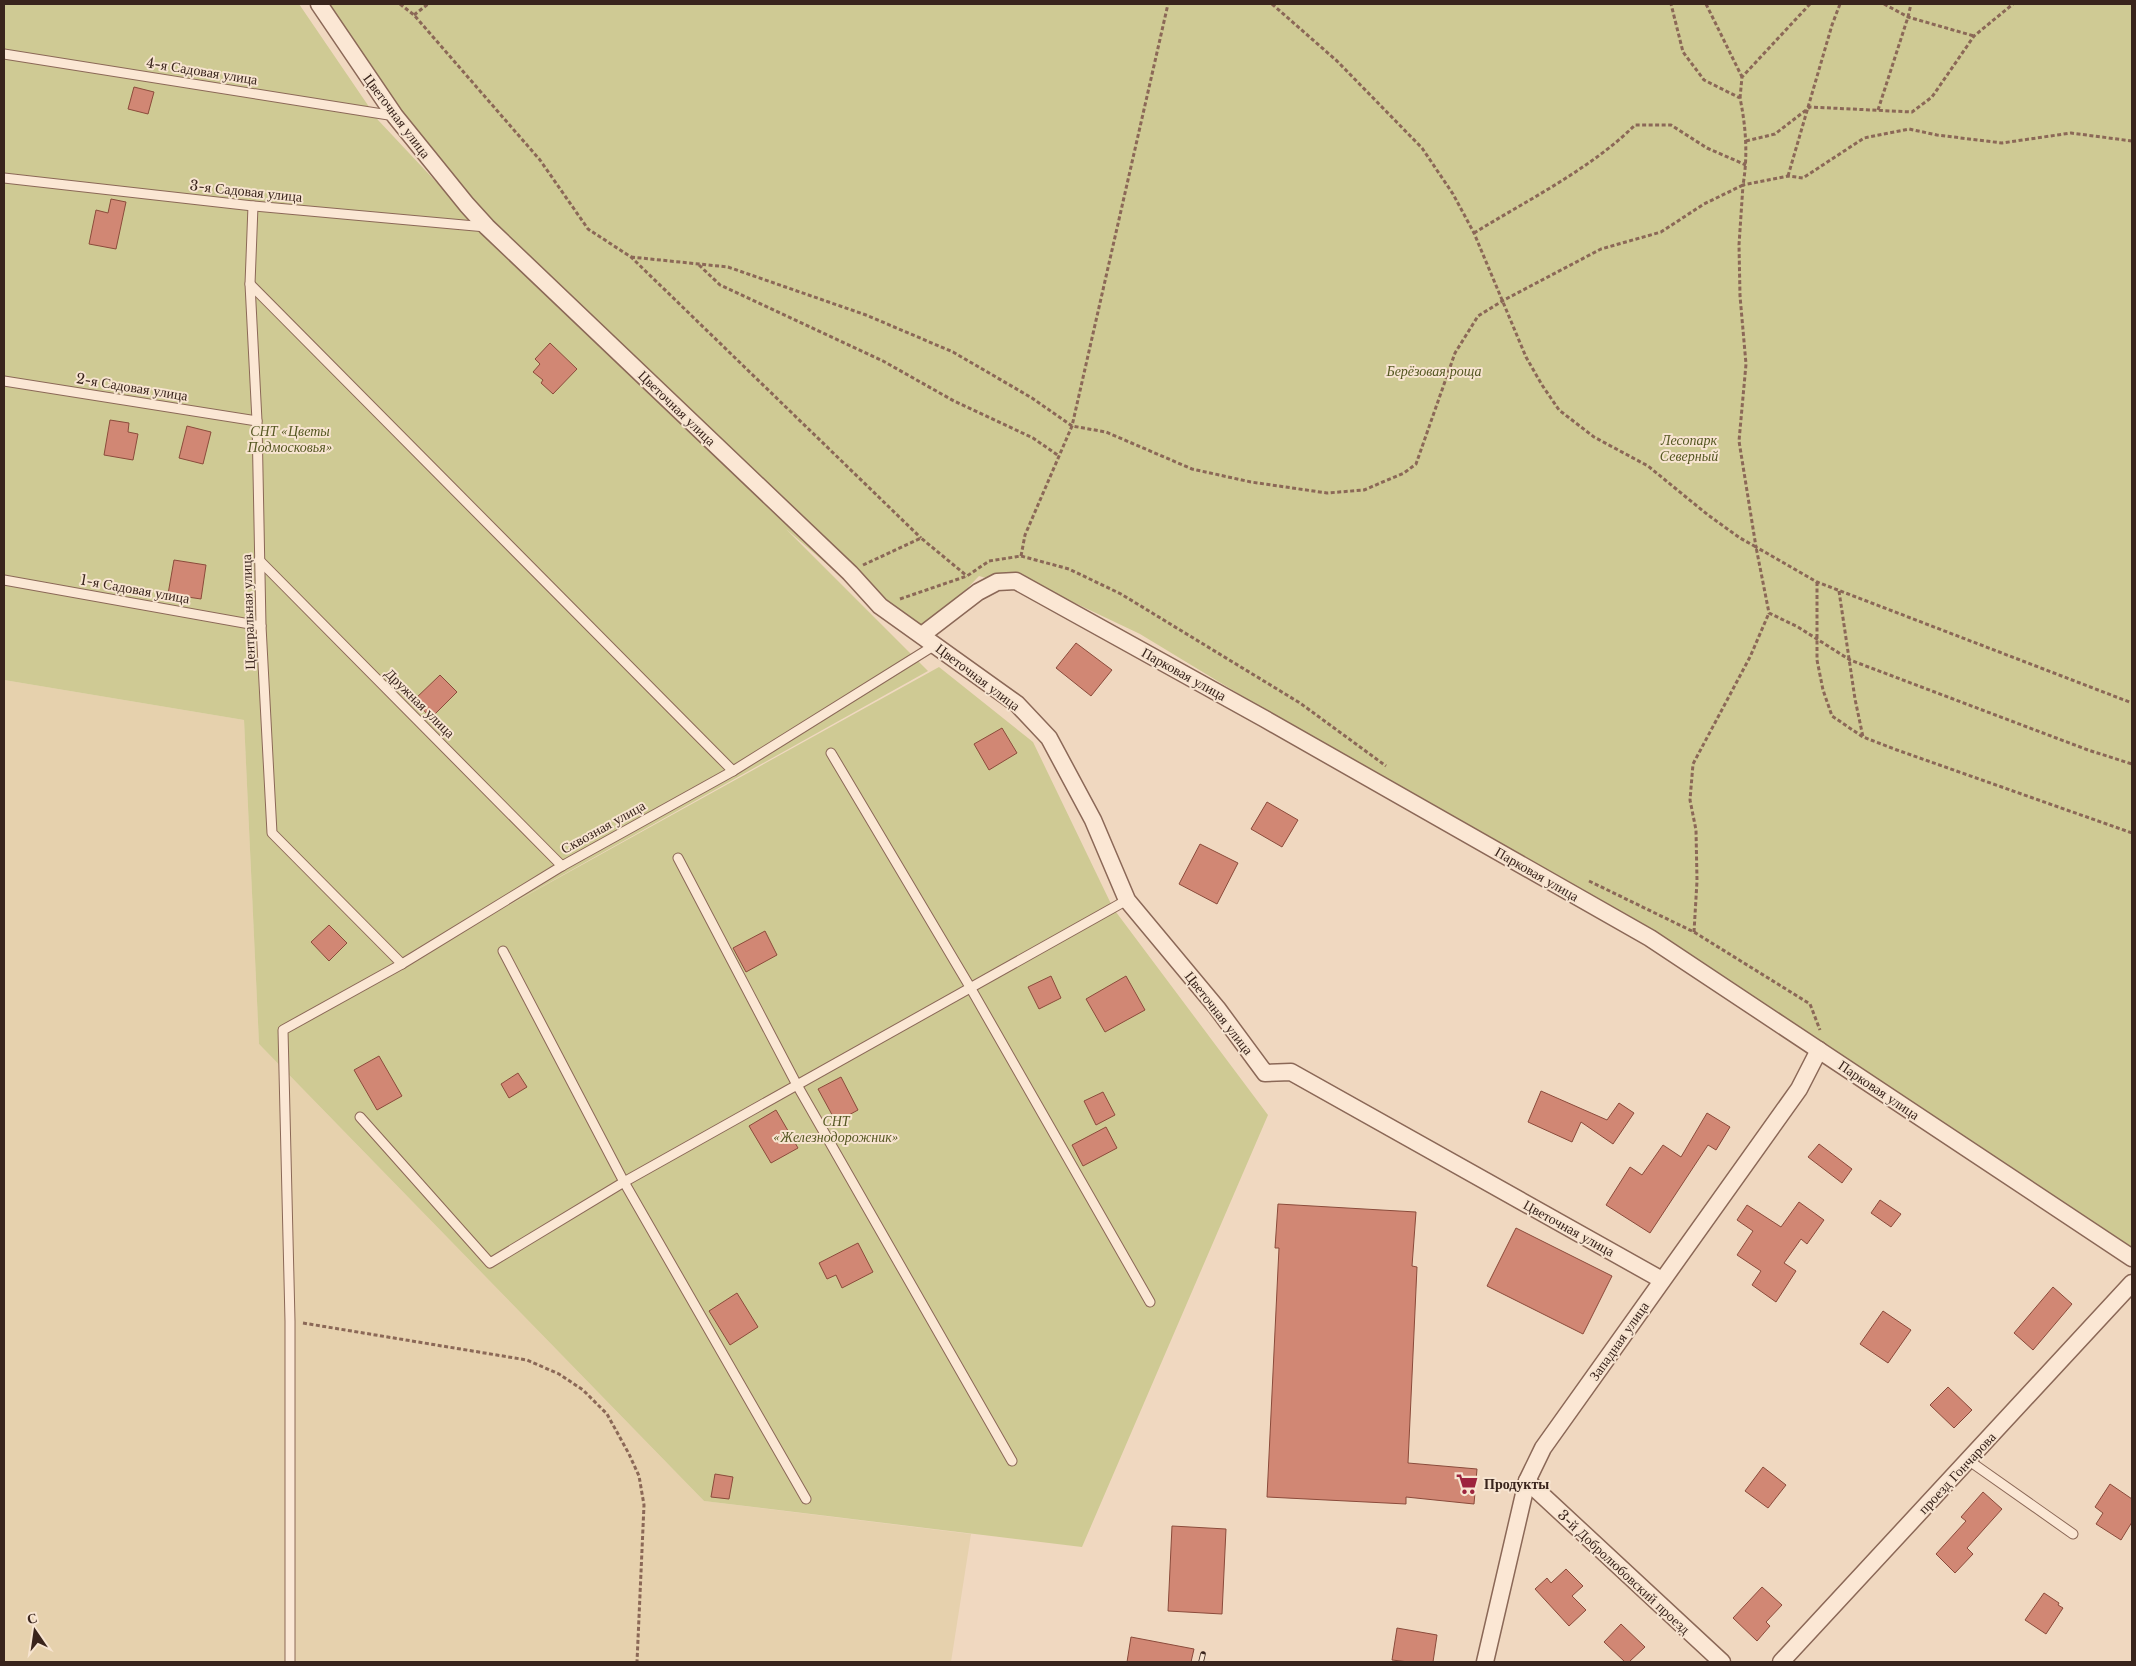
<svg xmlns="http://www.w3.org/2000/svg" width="2136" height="1666" viewBox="0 0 2136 1666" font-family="'Libre Baskerville',serif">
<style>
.farmland{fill:#e6d1ad}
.green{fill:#cfca94}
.building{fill:#d18774;stroke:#8b4b3b}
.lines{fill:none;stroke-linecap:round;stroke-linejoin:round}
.service-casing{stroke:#8b6857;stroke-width:11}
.minor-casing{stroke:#8b6857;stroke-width:19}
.path{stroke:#8b6857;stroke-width:3;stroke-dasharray:4 2.5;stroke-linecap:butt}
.service{stroke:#fbe7d4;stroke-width:9}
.minor{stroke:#fbe7d4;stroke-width:16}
.rail-casing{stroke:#39241c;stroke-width:5.5}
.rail{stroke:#f7e4d0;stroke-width:4;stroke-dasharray:11;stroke-linecap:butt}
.labels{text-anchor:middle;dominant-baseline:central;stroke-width:4;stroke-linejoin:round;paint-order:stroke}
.street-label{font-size:14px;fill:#39241c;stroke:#f7e4d0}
.park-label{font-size:14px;font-style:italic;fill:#555722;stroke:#f7e4d0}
.poi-label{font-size:14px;font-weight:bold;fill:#39241c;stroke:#f7e4d0;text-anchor:start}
</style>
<rect width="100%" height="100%" fill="#f0d8c0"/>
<path class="farmland" d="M4,680L244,720L259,1044L704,1501L971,1534L951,1662H4Z"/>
<path class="green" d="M4,4H299L378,120L440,186L558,303L429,159L320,4H2132V1250L1500,852L1140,634L1077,604L979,576L933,624L910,626L886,615L786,529L928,671L493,914L939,667L1033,742L1113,908L1268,1115L1082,1547L704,1501L259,1044L244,720L4,680Z"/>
<g class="building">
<path d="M134,87L154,92L148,114L128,109Z"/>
<path d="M111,199L126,202L116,249L89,244L96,210L108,213Z"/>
<path d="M550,343L577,369L553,394L541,383L543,380L533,372L540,364L535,359Z"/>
<path d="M110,420L129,423L128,432L138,434L133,460L104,455Z"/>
<path d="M187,426L211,432L203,464L179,458Z"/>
<path d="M174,560L206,565L201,599L168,594Z"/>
<path d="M1076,643L1112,670L1091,696L1056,668Z"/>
<path d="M440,675L457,692L431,718L414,700Z"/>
<path d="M1002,728L1017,753L989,770L974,744Z"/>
<path d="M1267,802L1298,820L1282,847L1251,829Z"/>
<path d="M1200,844L1238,863L1217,904L1179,884Z"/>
<path d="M329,925L347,943L329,961L311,942Z"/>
<path d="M765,931L777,955L746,972L733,948Z"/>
<path d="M1051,976L1061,998L1039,1009L1028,987Z"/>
<path d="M1126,976L1145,1010L1105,1032L1086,999Z"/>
<path d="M379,1056L402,1096L377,1110L354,1070Z"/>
<path d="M518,1073L527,1087L509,1098L501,1084Z"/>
<path d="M841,1077L858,1110L836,1122L818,1089Z"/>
<path d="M1541,1091L1607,1120L1619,1103L1634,1113L1613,1144L1581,1122L1572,1142L1528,1122Z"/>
<path d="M1103,1092L1115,1115L1096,1125L1084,1101Z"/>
<path d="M776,1110L798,1148L771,1163L749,1126Z"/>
<path d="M1707,1113L1730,1127L1716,1150L1708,1145L1650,1233L1606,1205L1630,1167L1642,1175L1663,1145L1681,1157Z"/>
<path d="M1106,1127L1117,1148L1083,1166L1072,1145Z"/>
<path d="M1819,1144L1852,1169L1842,1183L1808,1157Z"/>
<path d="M1880,1200L1901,1214L1891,1227L1871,1213Z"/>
<path d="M1799,1202L1824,1220L1807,1244L1801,1239L1784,1263L1796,1271L1776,1302L1752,1285L1761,1271L1737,1255L1753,1231L1737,1220L1747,1205L1781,1227Z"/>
<path d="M1278,1204L1416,1212L1412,1266L1417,1267L1408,1463L1477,1469L1474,1504L1406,1497V1504L1267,1497L1279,1248H1275Z"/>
<path d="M1516,1228L1612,1276L1583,1334L1487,1286Z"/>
<path d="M858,1243L873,1272L842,1288L836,1275L827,1279L819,1263Z"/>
<path d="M2053,1287L2072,1304L2033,1350L2014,1333Z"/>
<path d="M737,1293L758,1327L730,1345L709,1311Z"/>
<path d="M1883,1311L1911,1330L1888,1363L1860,1344Z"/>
<path d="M1948,1387L1972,1410L1954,1428L1930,1405Z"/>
<path d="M1763,1467L1786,1485L1768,1508L1745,1491Z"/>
<path d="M715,1474L733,1477L729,1499L711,1497Z"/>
<path d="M2110,1484L2132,1499V1522L2121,1540L2096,1524L2103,1513L2095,1507Z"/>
<path d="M1983,1492L2002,1509L1967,1548L1973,1554L1955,1573L1936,1554L1966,1521L1961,1517Z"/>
<path d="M1172,1526L1226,1529L1222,1614L1168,1611Z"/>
<path d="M1566,1569L1583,1586L1572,1596L1586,1610L1569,1626L1535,1589L1547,1578L1551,1583Z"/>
<path d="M1762,1587L1782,1605L1766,1622L1770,1626L1757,1641L1733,1618Z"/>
<path d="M2044,1593L2059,1603L2058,1605L2063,1608L2046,1634L2025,1620Z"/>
<path d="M1621,1624L1645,1647L1629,1662H1625L1604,1642Z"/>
<path d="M1397,1628L1437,1635L1433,1662H1409L1392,1660Z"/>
<path d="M1131,1637L1194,1649L1191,1662H1127Z"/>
</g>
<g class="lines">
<g class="service-casing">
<g id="service">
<path d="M4,54L395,116"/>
<path d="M4,178L253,206L486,227"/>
<path d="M253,206L250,284L257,421L261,626L272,833L402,964"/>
<path d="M250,284L733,771"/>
<path d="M4,381L257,421"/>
<path d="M259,560L562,866"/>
<path d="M4,580L261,626"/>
<path d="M831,753L970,987L1150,1302"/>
<path d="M678,858L797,1085L1012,1461"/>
<path d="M503,951L624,1182L806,1499"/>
<path d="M360,1117L490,1263L624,1182L1127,900"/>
<path d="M1968,1460L2073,1534"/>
<path d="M290,1662V1321L283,1030L402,964L562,866L733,771L935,645"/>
</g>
</g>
<g class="minor-casing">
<g id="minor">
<path d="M319,4L395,116L467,205L487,227L850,573L880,606L1017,704L1049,738L1093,820L1127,900L1217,1008L1265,1073L1291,1072L1662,1280"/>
<path d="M922,635L978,592L997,582L1016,581L1265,719L1650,938L2132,1258"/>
<path d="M1527,1481L1722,1662"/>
<path d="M1485,1662L1527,1481L1543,1448L1799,1089L1819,1050"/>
<path d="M1781,1662L2132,1283"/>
</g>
</g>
<g class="path">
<path d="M400,4L414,15L540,160L588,229L631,257L921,538"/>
<path d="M1272,4L1337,61L1422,148L1453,194L1474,233L1526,357L1542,385L1559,410L1594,437L1648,466L1708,515L1740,538L1756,547L1769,613L1798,627L1850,660L2088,750L2132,764"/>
<path d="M1706,4L1742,77"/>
<path d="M1884,4L1908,17L1974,36"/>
<path d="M414,15L428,4"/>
<path d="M1740,98L1742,77L1810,4"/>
<path d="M1878,110L1908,17L1911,4"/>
<path d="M1746,141L1775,134L1810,107L1912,112L1932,97L1974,36L2013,4"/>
<path d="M2132,141L2071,133L2002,143L1937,135L1909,129L1864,138L1803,178L1788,176L1743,185L1739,245L1740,296L1746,364L1739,441L1756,547L1817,582L2132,703"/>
<path d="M1788,176L1832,25L1840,4"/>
<path d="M1474,233C1526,201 1592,168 1635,125H1671L1707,148L1746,165"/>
<path d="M631,257L728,267L866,315L953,352L1032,398L1072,426L1106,432L1192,469L1251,482L1327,493L1364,490L1404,473L1416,464L1455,353L1478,316L1504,300L1601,249L1661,232L1704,204L1743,185C1748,156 1746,127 1740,98L1704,80L1683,52L1671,4"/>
<path d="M699,265L720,285L883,361L954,401L1033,438L1059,456"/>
<path d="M1021,556L1025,535L1072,426L1168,4"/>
<path d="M863,565L921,538L967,576"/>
<path d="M1817,582V660L1823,690L1832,716L1863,737L1897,750L2132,833"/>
<path d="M1839,591L1855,699L1863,737"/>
<path d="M900,599L967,576L989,561L1021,556L1069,569L1121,594L1300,703L1386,766"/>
<path d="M1589,881L1694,932L1810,1004L1820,1030"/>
<path d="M1694,932L1697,881L1696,830L1690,800L1693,764L1750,657L1769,613"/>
<path d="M303,1323L527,1360L559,1374L583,1390L607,1414L629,1454L639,1476L644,1505L637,1662"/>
</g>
<use href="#service" class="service"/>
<use href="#minor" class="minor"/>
<g class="rail-casing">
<path id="rail" d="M1201,1662L1203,1654"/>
</g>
<use href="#rail" class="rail"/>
</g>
<defs>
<g id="supermarket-bare" transform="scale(1.725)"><path d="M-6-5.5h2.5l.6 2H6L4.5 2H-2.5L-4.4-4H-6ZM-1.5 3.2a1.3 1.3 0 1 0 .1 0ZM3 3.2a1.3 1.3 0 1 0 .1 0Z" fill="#9d243e" stroke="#f7e4d0" stroke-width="2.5" paint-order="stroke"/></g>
</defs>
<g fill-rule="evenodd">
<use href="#supermarket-bare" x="1467" y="1484"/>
</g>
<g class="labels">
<g class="street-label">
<text transform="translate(202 71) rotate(9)">4-я Садовая улица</text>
<text transform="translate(397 116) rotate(53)">Цветочная улица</text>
<text transform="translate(246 191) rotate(6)">3-я Садовая улица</text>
<text transform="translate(132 387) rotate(9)">2-я Садовая улица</text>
<text transform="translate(677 408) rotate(44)">Цветочная улица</text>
<text transform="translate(135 589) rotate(10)">1-я Садовая улица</text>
<text transform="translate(248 612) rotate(-92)">Центральная улица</text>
<text transform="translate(1184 674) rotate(29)">Парковая улица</text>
<text transform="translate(978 677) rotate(37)">Цветочная улица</text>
<text transform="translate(420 703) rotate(45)">Дружная улица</text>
<text transform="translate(603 827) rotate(-29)">Сквозная улица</text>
<text transform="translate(1537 874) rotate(30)">Парковая улица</text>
<text transform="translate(1219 1013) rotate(52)">Цветочная улица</text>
<text transform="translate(1879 1090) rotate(34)">Парковая улица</text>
<text transform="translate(1569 1228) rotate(29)">Цветочная улица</text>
<text transform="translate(1619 1341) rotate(-55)">Западная улица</text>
<text transform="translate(1957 1473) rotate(-47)">проезд Гончарова</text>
<text transform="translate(1624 1572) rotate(43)">3-й Добролюбовский проезд</text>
</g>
<g class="park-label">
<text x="1434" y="371">Берёзовая роща</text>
<text x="290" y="431">СНТ «Цветы<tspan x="290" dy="16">Подмосковья»</tspan></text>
<text x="1689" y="440">Лесопарк<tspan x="1689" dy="16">Северный</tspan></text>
<text x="836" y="1121">СНТ<tspan x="836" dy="16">«Железнодорожник»</tspan></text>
</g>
<g class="poi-label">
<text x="1484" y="1484">Продукты</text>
</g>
</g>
<rect width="2136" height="1666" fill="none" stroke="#39241c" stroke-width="10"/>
<g transform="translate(35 1631) rotate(347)" stroke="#f7e4d0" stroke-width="4" paint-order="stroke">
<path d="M0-4L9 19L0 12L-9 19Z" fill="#39241c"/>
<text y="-8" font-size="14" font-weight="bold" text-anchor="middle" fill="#39241c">С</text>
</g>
</svg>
